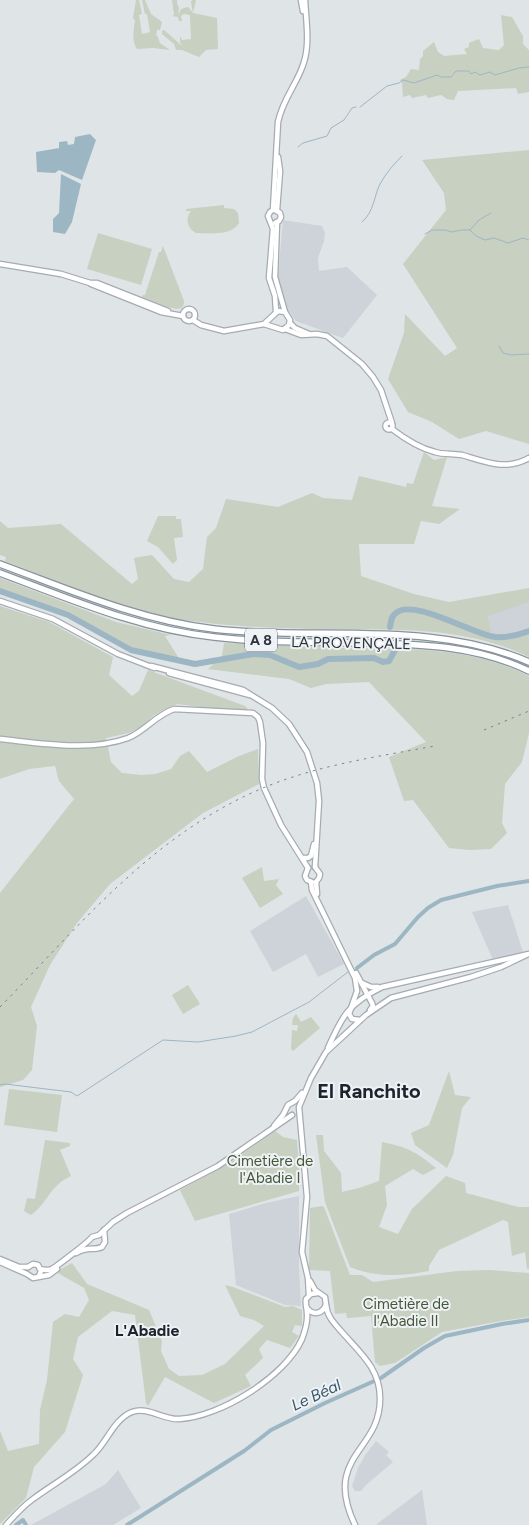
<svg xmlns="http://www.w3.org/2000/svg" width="529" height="1525" viewBox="0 0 529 1525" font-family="Figtree,sans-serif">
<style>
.built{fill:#ced3d9}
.green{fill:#c7d0c1}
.water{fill:#9db6c4}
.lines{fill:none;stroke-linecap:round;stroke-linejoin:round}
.stream{stroke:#9db6c4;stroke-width:1}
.canal{stroke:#9db6c4;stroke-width:4}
.river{stroke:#9db6c4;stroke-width:6}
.secondary-casing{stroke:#a5abb1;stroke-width:7}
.highway-casing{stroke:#88939d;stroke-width:8}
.secondary{stroke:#fff;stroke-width:4.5}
.highway{stroke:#fff;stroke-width:5.5}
.rail{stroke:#7a858f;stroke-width:1;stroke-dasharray:2.5 5;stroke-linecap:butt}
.labels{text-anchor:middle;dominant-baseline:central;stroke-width:4;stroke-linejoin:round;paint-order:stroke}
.shield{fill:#eff2f5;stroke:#656c74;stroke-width:1}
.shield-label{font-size:14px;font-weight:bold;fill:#2a333d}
.street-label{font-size:15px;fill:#2a333d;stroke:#eff2f5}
.park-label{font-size:15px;fill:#425838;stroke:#eff2f5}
.neighbourhood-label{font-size:16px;font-weight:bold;fill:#1c242e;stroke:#eff2f5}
.water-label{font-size:16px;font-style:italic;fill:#37576d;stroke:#eff2f5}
.district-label{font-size:20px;font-weight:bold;fill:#1c242e;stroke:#eff2f5}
</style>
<rect width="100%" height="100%" fill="#dfe4e7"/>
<g class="built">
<path d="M283,220L322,226L325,233L324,241L318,258L319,271L347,267L377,295L343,338L296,321L286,307L278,277Z"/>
<path d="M529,602V641L526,634L500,637L490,634L488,615Z"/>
<path d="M306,896L344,964L318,977L306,954L273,972L250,931Z"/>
<path d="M508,905L523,952L493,960L472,912Z"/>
<path d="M299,1196V1268L301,1306L285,1305L236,1285L229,1214L266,1203Z"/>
<path d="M376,1441L389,1452L386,1455L393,1462L366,1485L361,1491H355L352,1486L358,1468L366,1454Z"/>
<path d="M118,1470L141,1508L113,1525H31L106,1484Z"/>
<path d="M422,1490L427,1525H377V1524Z"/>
</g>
<g class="green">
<path d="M136,0H139L142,14L139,15L142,34L150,32L147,14H145L142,0H145L151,14L162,22L160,30H157L156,36L157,35L160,43L170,50L153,48L137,49C131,40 134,30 135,20L133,18Z"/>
<path d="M172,0H177V3L179,8L178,15L181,9L188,7L193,13L191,2L192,0H196L193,13L217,18L218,49L206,50L199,57L182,50H176L174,44L162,34V31L164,30L181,45L191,44L182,45L180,43V36L182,40L191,39L190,15L184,14L181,16L182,21H179L178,17L172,16L174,15Z"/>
<path d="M501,15L512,17L523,36V44L529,50V92L518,94L516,88L458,91L454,100L447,99L441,95L428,98L426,95L412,98L410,95L403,97L402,83L400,80L406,77L411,69L419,70L420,59L423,56V51L434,42L438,52L444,56L467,54L464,49L469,47V43L479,39L483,48L499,50L504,45Z"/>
<path d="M529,150V444L486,431L459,439L432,422L408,412L388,379L404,333L405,314L445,356L457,348L403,264L446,210L444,193L422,160Z"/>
<path d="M224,205V208L234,209L238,213L239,223C232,236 209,233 196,233C187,228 185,219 191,211H186V209Z"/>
<path d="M98,233L152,249L141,285L87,269Z"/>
<path d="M163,246L184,301C184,304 184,306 181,308C175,312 149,299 142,297L143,295H145L159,252H161Z"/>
<path d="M424,452L434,460L447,457L432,506L460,509L439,524L421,521L414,544H359L361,576L414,594L449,602L529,588V602L488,616L491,634L500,637L527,634L529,641V657C462,624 386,630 313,629C275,628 238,627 200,622C133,615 68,585 5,561L6,557L0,555V521L8,528L61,524L132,584L138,579L134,558L152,555L174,579L189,582L203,569L207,537L216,528L226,499L278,507L312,493L323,498L352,500L359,476L406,487L407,483L413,484Z"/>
<path d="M158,516H176V519H181L183,537L174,538L177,560L173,564L158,547L147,541Z"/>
<path d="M0,578L116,622L171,635L165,636L180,660L128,646L62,611L0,589Z"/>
<path d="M0,606L49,622L113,657L109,675L132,696L139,691L148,670L245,706L248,709H217L177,704L167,708L153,716L141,727L129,733L106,738L111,762L122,773L141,775L155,774L171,769L180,756L189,751L207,772L239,756L258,749L259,784L203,813L110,884L77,923L50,965L31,1007L37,1026L32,1070L23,1080L0,1087V893L74,799L59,781L55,766L29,769L0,779Z"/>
<path d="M224,643C263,645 302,647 342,648C406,649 470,646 529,676V733L522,762L505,784L502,823L507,833L491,849L470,850L449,848L413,800L404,801L389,757L426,742L369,682L326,684L311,688L289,679L208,669L222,656Z"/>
<path d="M262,867L264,881L279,879L276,885L283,894L260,908L242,878Z"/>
<path d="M188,985L200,1004L183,1014L172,995Z"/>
<path d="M296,1014L301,1022L311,1017L320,1028L293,1051L291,1049L292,1030L297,1031L298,1025H292L293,1018Z"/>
<path d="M449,1071L455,1095L471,1097L462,1108L453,1155L447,1168L415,1145L411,1133L429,1125Z"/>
<path d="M9,1089L62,1095L57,1132L4,1125Z"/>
<path d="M275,1131L283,1137L297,1140L299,1166V1191L195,1221L180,1190L228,1164Z"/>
<path d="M316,1135H323L324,1151L341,1173L342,1192L359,1188L379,1181L382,1142C408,1147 416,1152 436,1168L423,1175L413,1169L385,1186L387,1205L379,1227L398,1234L412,1209L446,1176L465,1183L466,1193L518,1207H529V1269H527L525,1252L512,1256L508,1222L503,1220L439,1250L429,1266V1271C403,1276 375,1278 350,1267L325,1202Z"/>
<path d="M45,1140L70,1143V1146L60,1150L71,1176C49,1186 48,1203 31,1215L24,1211L27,1198L35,1199Z"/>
<path d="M322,1206L324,1207L350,1275H362L373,1282L457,1271L489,1270L529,1273V1317L501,1321L442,1332L395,1363L380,1366L375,1362L371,1316L347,1318L346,1313L335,1314L330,1271L309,1270L310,1208Z"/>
<path d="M72,1263L87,1284L149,1310L162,1341L161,1351L169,1369L179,1376L202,1375L225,1364L264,1326L254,1320L240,1316L225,1285L233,1287L285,1307L293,1306L302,1310V1326L295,1325L292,1332L299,1336L290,1348L267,1340L259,1349L263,1358L245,1375L251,1386L214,1403L165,1377L148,1406L146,1403L135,1315L112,1311L78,1337L73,1359L83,1375L65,1432L34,1467L26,1498L0,1524V1431L8,1451L39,1444L40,1410L47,1380L53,1322L65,1314L79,1317L89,1300L84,1288L56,1272Z"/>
</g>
<g class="water">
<path d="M90,134L96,140L82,180L59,170L55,173L37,172L36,152L59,148V142L67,141L68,145L74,144L75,137Z"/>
<path d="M61,174L81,184L72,222L65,234L53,232V219L59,213Z"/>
</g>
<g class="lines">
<g class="stream">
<path d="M360,107L387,86L399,83L403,80L414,83L437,75L441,77H451L456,71H469L471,74L475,72L480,75L490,72L495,75L519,68L529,67"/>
<path d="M298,147L303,143L327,136L331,128L344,120L352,108L356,107"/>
<path d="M362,222C374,212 374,196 380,184C386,173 394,164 402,156"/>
<path d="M470,230L479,220L491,213"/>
<path d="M425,234L432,230H446L451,232L462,230H470L476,236L485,240L494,238L508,243L523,238L529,240"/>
<path d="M499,346L503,353L511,355L529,354"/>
<path d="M0,1085L5,1084L71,1092L77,1096L163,1040L198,1042L236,1036L252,1032L309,1002L348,972"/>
</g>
<g class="canal">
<path d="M357,968L374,955L395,944L418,917L428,908L441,900L497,886L529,881"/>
<path d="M16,1525L23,1520L26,1525"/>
<path d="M127,1525L244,1451L271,1430L325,1403L381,1378L424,1348L445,1336L502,1324L529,1320"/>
</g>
<g class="river">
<path d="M0,591L68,615L131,650L195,664L253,654L270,655L299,667L318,664L328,659L374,658L383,662L389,661L395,650"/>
<path d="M390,627C391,622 391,616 396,613C413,598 472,634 495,637C506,638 518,635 529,631"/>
</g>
<g class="secondary-casing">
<g id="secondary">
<path d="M301,0L303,11"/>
<path d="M277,210L280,171L278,157"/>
<path d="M277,222L275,277L285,312"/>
<path d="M275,223L279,221L281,217L280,213L275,210"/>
<path d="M0,264L61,274L90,283H97L168,311V313"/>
<path d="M91,284L161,312L183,316"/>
<circle cx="189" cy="315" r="6"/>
<path d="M276,312L275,296L269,278L273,229L268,216L270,212L273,210L278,122C283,98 298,83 304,62C310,43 306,20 305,0"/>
<path d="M193,320L201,325L224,331L264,324L283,330L289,325L290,320L285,312L278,311L264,324"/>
<path d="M290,323L295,328L309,334"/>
<path d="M285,329L301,335L317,334L327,336L362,364L373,377L381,390L392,423"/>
<circle cx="389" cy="426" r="3.5"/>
<path d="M392,429C405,439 419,448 435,452C444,455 453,453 462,455C486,462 506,471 529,458"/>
<path d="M0,601L53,619L118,654L154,668"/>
<path d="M151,666L243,690L272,708L289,724L307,752L317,783L319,801L315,867"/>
<path d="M169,673L250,695"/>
<path d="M0,739C39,743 90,752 128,738C145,731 156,715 174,709L253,713L258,717L260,722L263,743L262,779L264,788L281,825L308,868"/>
<path d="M303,858H308L311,856L314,844"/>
<path d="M315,867L320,874L319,878L316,882"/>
<path d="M308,868L305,876L307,880L312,882"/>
<path d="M311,882L312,890L355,978L357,991L349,1014L352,1019L360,1020"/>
<path d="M316,882L317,894"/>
<path d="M356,973L372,1003L373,1006L370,1010"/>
<path d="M362,983L371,987H378"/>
<path d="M328,1048C342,1016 349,1003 382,987L529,954"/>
<path d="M274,1126L283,1115L288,1105L295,1101L302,1093"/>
<path d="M76,1253C88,1246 94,1251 102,1247L105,1242L104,1230"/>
<path d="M0,1259L19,1267H28"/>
<path d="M0,1262L27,1274L33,1278L49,1275L57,1269"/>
<path d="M28,1267L33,1264L38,1265L41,1271L39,1276"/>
<path d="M40,1269C44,1270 48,1271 52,1269C57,1266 90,1241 92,1237L99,1235L113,1222L127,1213L218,1166L292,1115"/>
<path d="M309,1295L308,1278L302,1252L307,1197L299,1107L311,1078L326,1052L366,1015L391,998L471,977L501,967L526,955"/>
<path d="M326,1305C327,1316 334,1323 341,1331C359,1352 380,1368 380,1398C381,1452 322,1455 355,1525"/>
<path d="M307,1308C313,1316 322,1314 326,1305L325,1297L315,1290L310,1281"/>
<path d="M6,1525C14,1516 23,1506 33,1499C53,1484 76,1472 94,1454C107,1442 114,1419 132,1412C148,1406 163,1420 179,1419C220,1417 285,1377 302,1339C305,1331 308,1322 307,1313C307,1308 305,1304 306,1299L311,1294L318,1293"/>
</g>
</g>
<g class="highway-casing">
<g id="highway">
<path d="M0,564C70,590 139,620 214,629C318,641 430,619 529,662"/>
<path d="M0,573C70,599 139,629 214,637C264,643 315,642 366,643C422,644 478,646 529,671"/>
</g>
</g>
<use href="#secondary" class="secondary"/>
<use href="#highway" class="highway"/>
<g class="rail">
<path d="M484,730L529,711"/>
<path d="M0,1007C79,926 150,838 256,791C312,766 375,757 435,746"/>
</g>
</g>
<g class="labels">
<rect class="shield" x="245" y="628.5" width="32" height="23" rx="4"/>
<g class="shield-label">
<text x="261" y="640">A 8</text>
</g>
<g class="street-label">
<text transform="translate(351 643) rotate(1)">LA PROVENÇALE</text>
</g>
<g class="park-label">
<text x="270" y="1161">Cimetière de<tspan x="270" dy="17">l'Abadie I</tspan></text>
<text x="406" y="1304">Cimetière de<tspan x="406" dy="17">l'Abadie II</tspan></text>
</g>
<g class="neighbourhood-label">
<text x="147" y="1330">L'Abadie</text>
</g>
<g class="water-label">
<text transform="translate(316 1395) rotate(-25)">Le Béal</text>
</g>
<g class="district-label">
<text x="369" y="1091">El Ranchito</text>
</g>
</g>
</svg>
